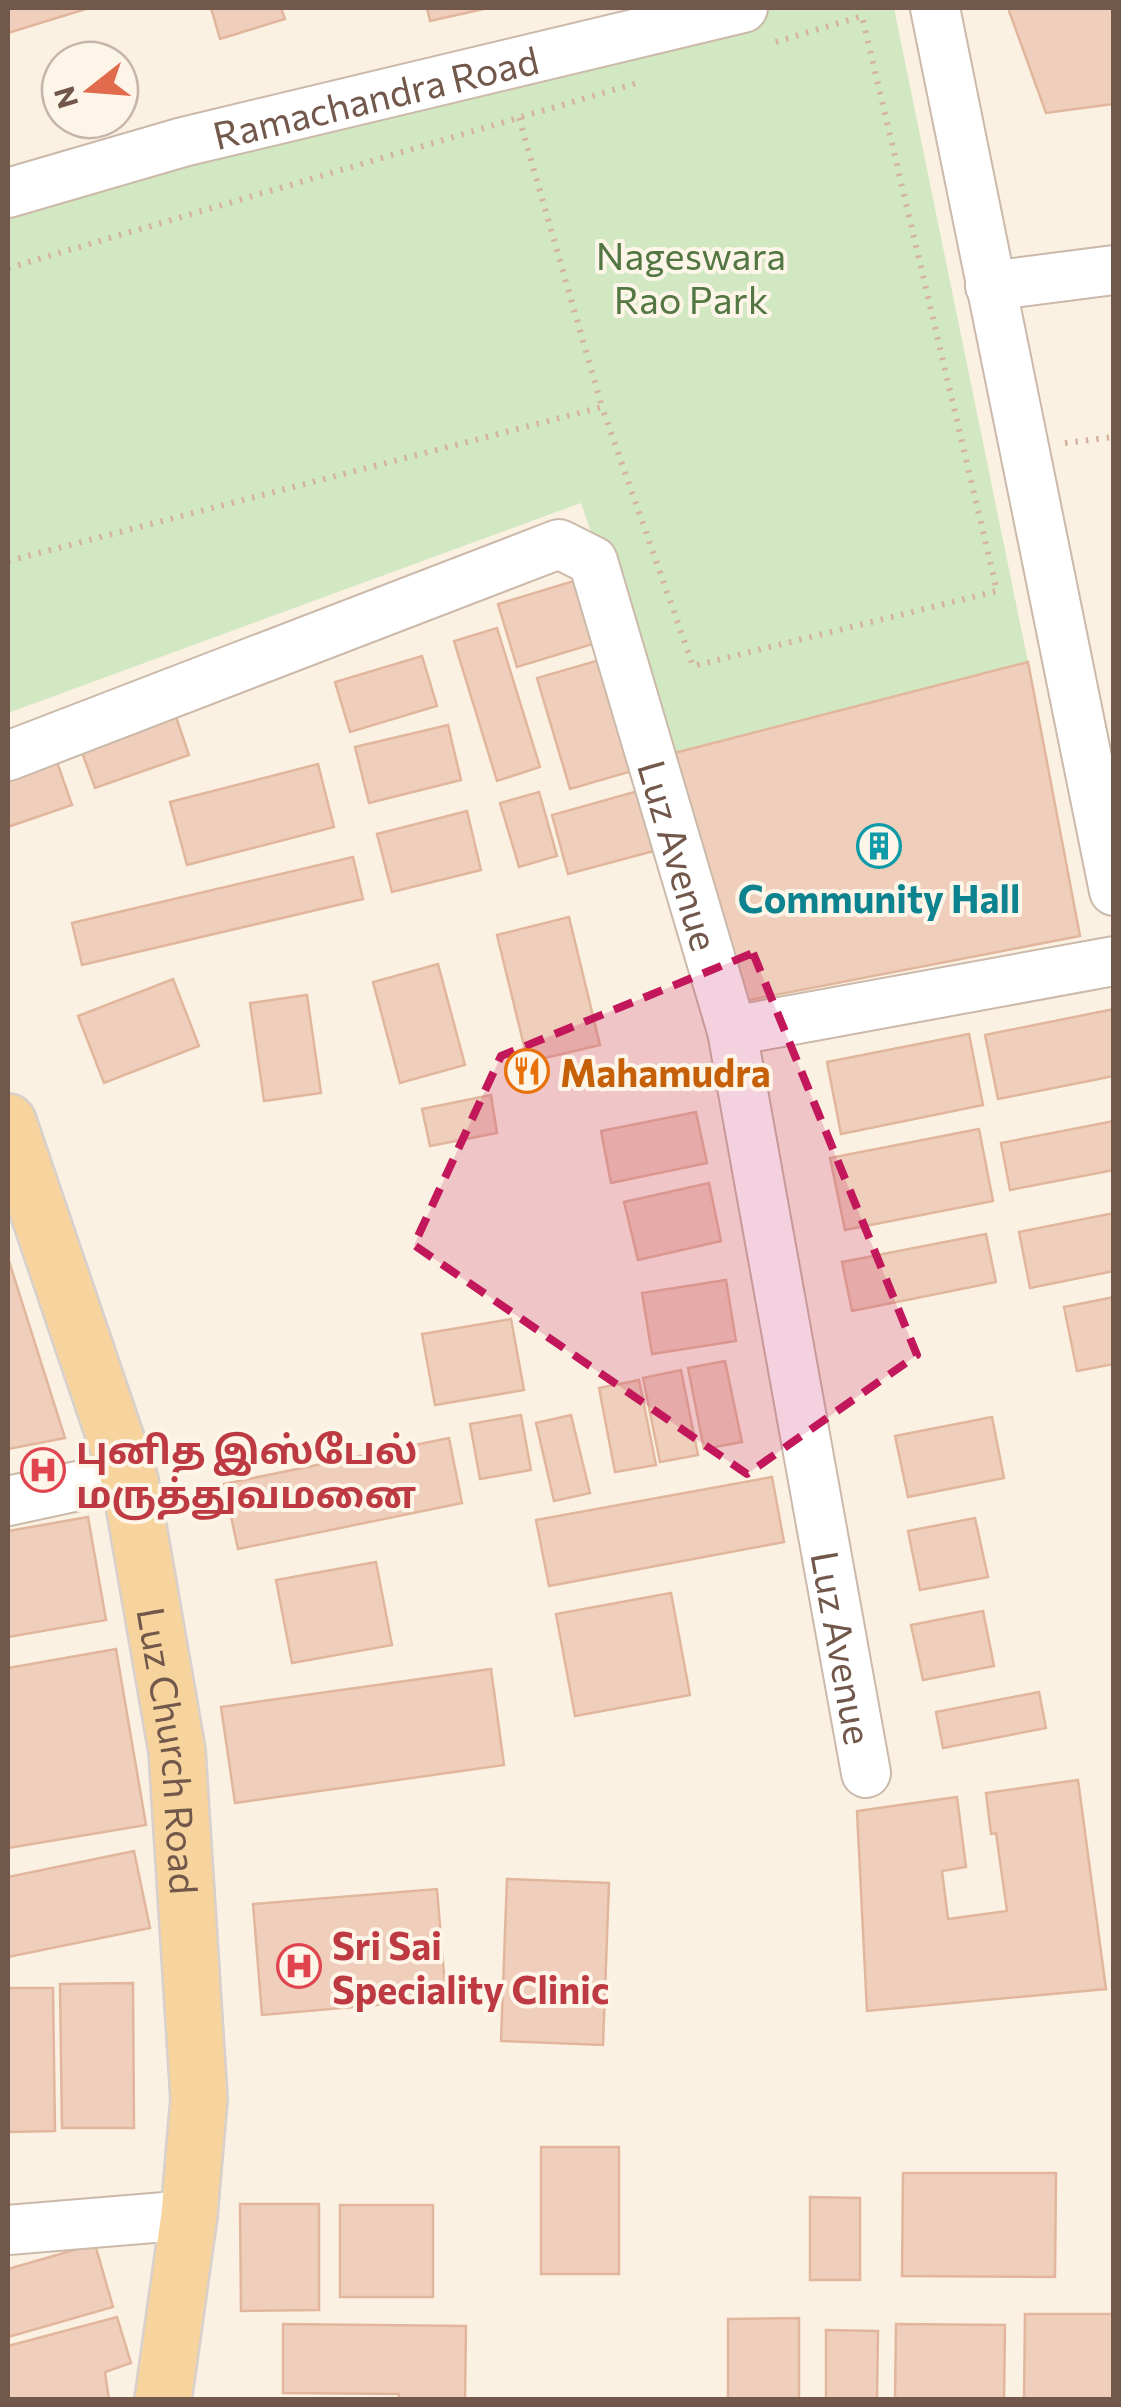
<svg xmlns="http://www.w3.org/2000/svg" width="1121" height="2407" viewBox="0 0 1121 2407" font-family="Commissioner,'Noto Sans Tamil',sans-serif">
<style>
.green{fill:#d2e8c2}
.building{fill:#efcfbc;stroke:#e1b69d;stroke-width:2.5}
.lines{fill:none;stroke-linecap:round;stroke-linejoin:round}
.minor-casing{stroke:#cbb9aa;stroke-width:52}
.major-casing{stroke:#d7d0cc;stroke-width:60}
.path{stroke:#d4b39f;stroke-width:6;stroke-dasharray:2.5 8;stroke-linecap:butt}
.minor{stroke:#fff;stroke-width:48}
.major{stroke:#f7d49e;stroke-width:55}
.marked{fill:#c2185b;fill-opacity:0.2;stroke:#c2185b;stroke-width:8;stroke-dasharray:20 12;stroke-linejoin:round}
.labels{text-anchor:middle;dominant-baseline:central;stroke-width:8;stroke-linejoin:round;paint-order:stroke}
.street-label{font-size:38px;fill:#71584a;stroke:#fef5e9}
.park-label{font-size:38px;fill:#537742;stroke:#fef5e9}
.culture-label{font-size:38px;font-weight:bold;fill:#0d838f;stroke:#fef5e9}
.food-label{font-size:38px;font-weight:bold;fill:#c56008;stroke:#fef5e9;text-anchor:start}
.health-label{font-size:38px;font-weight:bold;fill:#be3a42;stroke:#fef5e9;text-anchor:start}
</style>
<rect width="100%" height="100%" fill="#fbf1e3"/>
<path class="green" d="M704,8H894L1028,662L667,755L581,503L8,713V217Z"/>
<g class="building">
<path d="M8,8H89L8,33Z"/>
<path d="M211,8H281L285,19L220,39Z"/>
<path d="M427,8H488L430,21Z"/>
<path d="M1008,8H1114V104L1046,113Z"/>
<path d="M577,580L596,643L517,667L498,604Z"/>
<path d="M497,628L540,767L497,781L454,641Z"/>
<path d="M422,656L437,706L350,732L335,682Z"/>
<path d="M603,659L636,770L570,789L537,678Z"/>
<path d="M1028,662L1080,936L744,1001L667,755Z"/>
<path d="M175,714L189,755L95,788L80,747Z"/>
<path d="M448,725L461,780L369,803L355,747Z"/>
<path d="M57,762L72,805L8,827V779Z"/>
<path d="M318,764L334,827L187,865L170,802Z"/>
<path d="M645,789L661,849L568,874L552,815Z"/>
<path d="M539,792L557,856L519,867L500,803Z"/>
<path d="M467,811L481,870L392,892L377,834Z"/>
<path d="M353,857L363,899L82,965L72,923Z"/>
<path d="M569,917L600,1045L528,1062L497,935Z"/>
<path d="M438,964L465,1065L400,1083L373,982Z"/>
<path d="M173,979L199,1046L104,1083L78,1016Z"/>
<path d="M307,995L321,1093L264,1101L250,1003Z"/>
<path d="M1114,1009V1076L998,1099L985,1035Z"/>
<path d="M969,1034L983,1105L841,1134L827,1062Z"/>
<path d="M491,1095L497,1133L430,1146L422,1109Z"/>
<path d="M696,1112L707,1163L611,1183L601,1131Z"/>
<path d="M1114,1121V1170L1010,1190L1001,1143Z"/>
<path d="M979,1129L993,1201L845,1230L830,1158Z"/>
<path d="M709,1183L721,1241L638,1260L624,1202Z"/>
<path d="M1114,1213V1271L1030,1288L1019,1232Z"/>
<path d="M986,1234L996,1282L852,1311L842,1262Z"/>
<path d="M8,1258L65,1438L8,1449Z"/>
<path d="M726,1280L736,1341L652,1354L642,1293Z"/>
<path d="M1114,1297V1364L1077,1371L1064,1307Z"/>
<path d="M511,1319L524,1390L435,1405L422,1334Z"/>
<path d="M725,1361L742,1442L704,1449L688,1368Z"/>
<path d="M681,1370L698,1455L660,1462L643,1378Z"/>
<path d="M639,1380L656,1465L615,1472L599,1388Z"/>
<path d="M521,1415L531,1470L480,1479L470,1424Z"/>
<path d="M571,1415L590,1493L554,1501L536,1423Z"/>
<path d="M992,1417L1004,1478L908,1497L895,1436Z"/>
<path d="M449,1438L462,1503L238,1549L224,1484Z"/>
<path d="M772,1477L784,1542L549,1586L536,1520Z"/>
<path d="M88,1517L106,1620L8,1637V1531Z"/>
<path d="M975,1518L988,1577L920,1590L908,1531Z"/>
<path d="M376,1562L392,1645L292,1663L276,1580Z"/>
<path d="M671,1593L690,1695L575,1716L556,1614Z"/>
<path d="M983,1611L994,1666L923,1680L911,1625Z"/>
<path d="M116,1649L146,1825L8,1848V1668Z"/>
<path d="M491,1669L504,1765L235,1803L221,1707Z"/>
<path d="M1039,1692L1046,1728L943,1748L936,1712Z"/>
<path d="M1078,1780L1106,1989L867,2011L857,1811L957,1797L966,1867L942,1871L948,1919L1007,1911L996,1833L991,1834L986,1793Z"/>
<path d="M134,1851L150,1928L8,1957V1877Z"/>
<path d="M507,1879L609,1883L603,2045L501,2041Z"/>
<path d="M437,1889L446,1999L262,2015L253,1904Z"/>
<path d="M133,1983L134,2128H62L60,1984Z"/>
<path d="M8,1988H53L55,2131L8,2132Z"/>
<rect x="541" y="2147" width="78" height="127"/>
<path d="M903,2173H1056L1055,2277L902,2276Z"/>
<path d="M810,2197L860,2198V2280H810Z"/>
<path d="M240,2204H319V2310L241,2311Z"/>
<rect x="340" y="2205" width="93" height="92"/>
<path d="M95,2244L113,2307L8,2337V2269Z"/>
<path d="M1025,2314H1114V2400H1024Z"/>
<path d="M117,2317L131,2363L105,2372L109,2400H8V2346Z"/>
<path d="M799,2318V2400H728V2319Z"/>
<path d="M283,2324L466,2326L465,2400H399V2394L283,2393Z"/>
<path d="M896,2324L1005,2325L1004,2400H895Z"/>
<path d="M826,2330L878,2331L877,2400H826Z"/>
</g>
<g class="lines">
<g class="minor-casing">
<g id="minor">
<path d="M935,8L1114,891"/>
<path id="s1" d="M8,193L183,142L743,8"/>
<path d="M990,286L1114,270"/>
<path id="s2" d="M8,756L559,544L593,561L732,1031L866,1773"/>
<path d="M732,1031L1114,961"/>
<path d="M8,1501L87,1484L130,1481"/>
<path d="M8,2230L189,2215"/>
</g>
</g>
<g class="major-casing">
<g id="major">
<path id="s3" d="M8,1122L130,1481L177,1751L199,2099L189,2215L163,2400"/>
</g>
</g>
<g class="path">
<path d="M519,118L602,407"/>
<path d="M8,268L637,83"/>
<path d="M1065,443L1114,437"/>
<path d="M8,561L602,407L693,666L997,591L862,16L769,44"/>
</g>
<use href="#minor" class="minor"/>
<use href="#major" class="major"/>
</g>
<path class="marked" d="M753,953L917,1355L747,1474L414,1245L501,1056Z"/>
<defs>
<g id="building-ring" transform="scale(2.25)"><circle r="9.5" fill="#fef5e9" stroke="#0f9aa8" stroke-width="1.5"/><path d="M-4-6H4V6H1V3H-1V6H-4ZM-2.5-4.3h1.7v1.8h-1.7ZM.8-4.3h1.7v1.8H.8ZM-2.5-1h1.7V.8h-1.7ZM.8-1h1.7V.8H.8Z" fill="#0f9aa8"/></g>
<g id="restaurant-ring" transform="scale(2.25)"><circle r="9.5" fill="#fef5e9" stroke="#e8710a" stroke-width="1.5"/><path d="M-5-6h1v4h1v-4h1v4h1v-4h1v5L-1.5 .5V6h-2V.5L-5-1ZM5-6V6H3V1.5H1.5Q1.5-4 5-6Z" fill="#e8710a"/></g>
<g id="hospital-ring" transform="scale(2.25)"><circle r="9.5" fill="#fef5e9" stroke="#e0444e" stroke-width="1.5"/><path d="M-5-5h3v3.5h4V-5h3V5h-3V1.5h-4V5h-3Z" fill="#e0444e"/></g>
</defs>
<g fill-rule="evenodd">
<use href="#building-ring" x="879" y="846"/>
<use href="#restaurant-ring" x="527" y="1071"/>
<use href="#hospital-ring" x="43" y="1470"/>
<use href="#hospital-ring" x="299" y="1966"/>
</g>
<g class="labels">
<g class="street-label">
<text stroke="none"><textPath href="#s1" startOffset="380">Ramachandra Road</textPath></text>
<text stroke="none"><textPath href="#s2" startOffset="935">Luz Avenue</textPath></text>
<text stroke="none"><textPath href="#s2" startOffset="1745">Luz Avenue</textPath></text>
<text stroke="none"><textPath href="#s3" startOffset="652">Luz Church Road</textPath></text>
</g>
<g class="park-label">
<text x="691" y="254">Nageswara<tspan x="691" dy="44">Rao Park</tspan></text>
</g>
<g class="culture-label">
<text x="879" y="897">Community Hall</text>
</g>
<g class="food-label">
<text x="560" y="1071">Mahamudra</text>
</g>
<g class="health-label">
<text x="76" y="1448">புனித இஸ்பேல்<tspan x="76" dy="44">மருத்துவமனை</tspan></text>
<text x="332" y="1944">Sri Sai<tspan x="332" dy="44">Speciality Clinic</tspan></text>
</g>
</g>
<rect width="1121" height="2407" fill="none" stroke="#71584a" stroke-width="20"/>
<g transform="translate(90 90) rotate(253)"><circle r="48" fill="#fef5e9" stroke="#c6b6a9" stroke-width="2.5"/>
<path d="M0-8L18 38L0 25L-18 38Z" fill="#e06c4d"/>
<text y="-15" font-size="28" font-weight="bold" text-anchor="middle" fill="#71584a">N</text>
</g>
</svg>
